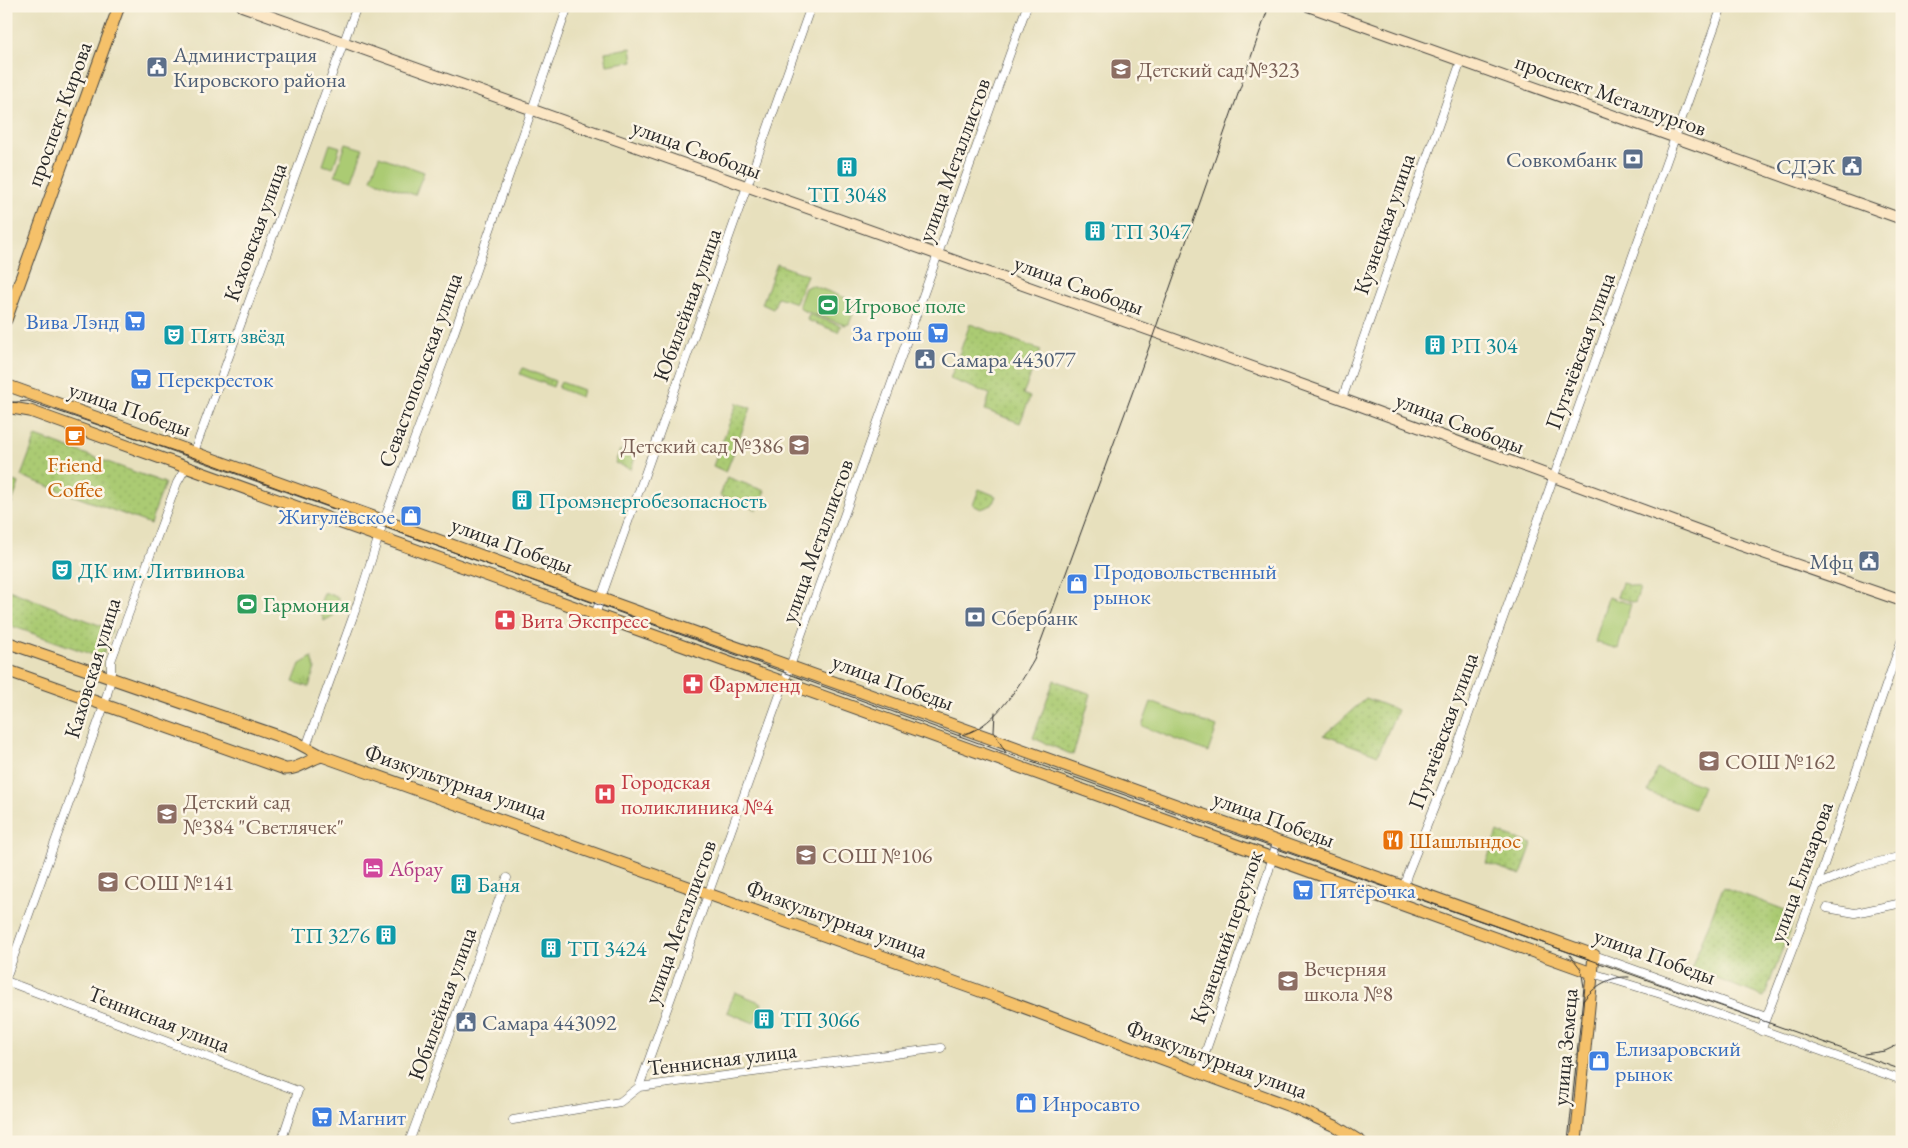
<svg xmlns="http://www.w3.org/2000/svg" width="1908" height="1148" viewBox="0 0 1908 1148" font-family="'EB Garamond',serif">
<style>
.grass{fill:url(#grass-tufts);stroke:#6b7b4f}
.park{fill:url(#park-dots);stroke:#6b7b4f}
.pitch{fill:#abcb73;stroke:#6b7b4f}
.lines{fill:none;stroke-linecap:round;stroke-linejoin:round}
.street-casing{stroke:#474641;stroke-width:9}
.secondary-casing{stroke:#474641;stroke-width:12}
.primary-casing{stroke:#474641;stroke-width:13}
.street{stroke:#fff;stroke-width:8}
.secondary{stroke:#fbe6c4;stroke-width:10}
.primary{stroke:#f5c16b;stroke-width:11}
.tram{stroke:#2b2b2b;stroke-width:1}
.labels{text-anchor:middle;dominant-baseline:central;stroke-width:5;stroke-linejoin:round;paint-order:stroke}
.service-label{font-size:22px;fill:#4e5e75;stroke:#fcf5e5;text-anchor:start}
.education-label{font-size:22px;fill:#785e54;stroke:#fcf5e5;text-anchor:start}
.street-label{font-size:22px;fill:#2b2b2b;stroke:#fcf5e5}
.culture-label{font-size:22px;fill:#0d838f;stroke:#fcf5e5;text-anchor:start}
.leisure-label{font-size:22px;fill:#27864d;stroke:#fcf5e5;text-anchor:start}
.shop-label{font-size:22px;fill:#366cbe;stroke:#fcf5e5;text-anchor:start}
.food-label{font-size:22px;fill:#c56008;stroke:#fcf5e5}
.health-label{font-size:22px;fill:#be3a42;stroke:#fcf5e5;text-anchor:start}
.hotel-label{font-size:22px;fill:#b23c85;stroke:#fcf5e5;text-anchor:start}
</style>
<defs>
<pattern id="grass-tufts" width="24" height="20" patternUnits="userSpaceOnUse" patternTransform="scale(1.25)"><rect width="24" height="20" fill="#abcb73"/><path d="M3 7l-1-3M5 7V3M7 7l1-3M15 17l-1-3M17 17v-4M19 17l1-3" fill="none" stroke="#93ae64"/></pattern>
<pattern id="park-dots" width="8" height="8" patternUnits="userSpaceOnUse" patternTransform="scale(1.25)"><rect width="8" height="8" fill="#abcb73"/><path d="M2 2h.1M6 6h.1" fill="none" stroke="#93ae64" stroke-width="1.8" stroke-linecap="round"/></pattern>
</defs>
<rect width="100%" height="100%" fill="#fcf5e5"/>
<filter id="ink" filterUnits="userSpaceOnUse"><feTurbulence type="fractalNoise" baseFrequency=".02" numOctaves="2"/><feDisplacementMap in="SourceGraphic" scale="10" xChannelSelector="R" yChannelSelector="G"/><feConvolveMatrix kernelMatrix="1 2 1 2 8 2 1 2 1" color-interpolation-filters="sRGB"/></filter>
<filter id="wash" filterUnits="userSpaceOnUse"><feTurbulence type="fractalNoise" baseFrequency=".0096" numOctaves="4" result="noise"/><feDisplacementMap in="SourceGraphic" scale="20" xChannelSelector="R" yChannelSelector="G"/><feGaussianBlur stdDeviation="1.12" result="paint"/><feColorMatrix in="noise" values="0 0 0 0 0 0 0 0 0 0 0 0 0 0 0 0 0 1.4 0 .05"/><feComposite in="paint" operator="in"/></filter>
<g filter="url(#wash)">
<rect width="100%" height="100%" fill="#e7e0bd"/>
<g class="grass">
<path d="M523,368L555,381L553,387L520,374Z"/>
<path d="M561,382L583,390L581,397L558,388Z"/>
<path d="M324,592L339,598L333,616L324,621L319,608Z"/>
<path d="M312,657L315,668L309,687L293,682L300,664Z"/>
</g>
<g class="park">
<path d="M777,264L807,275L796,303L778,297L773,309L762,304Z"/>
<path d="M809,314L841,326L838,332L807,320Z"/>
<path d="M970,324L1041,350L1023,394L1030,397L1020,423L985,410L990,394L950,379Z"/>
<path d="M737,403L751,408L726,472L713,466Z"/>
<path d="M36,436L165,483L150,524L21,476Z"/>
<path d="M620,450L636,455L631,469L615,463Z"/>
<path d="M727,477L765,491L757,510L720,496Z"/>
<path d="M13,481L19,483L8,514L6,501Z"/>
<path d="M979,489L996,496L992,505L981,509L973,505Z"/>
<path d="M1622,583L1640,588L1635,603L1617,597Z"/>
<path d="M6,589L112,630L102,658L6,624Z"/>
<path d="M1054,680L1091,694L1073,755L1033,738Z"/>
<path d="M1366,698L1397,710L1378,755L1324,735Z"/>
<path d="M1497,832L1532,844L1521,875L1486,863Z"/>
<path d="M1723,887L1796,914L1764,997L1691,969Z"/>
</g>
<g class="pitch">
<path d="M631,48L633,61L607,65L605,52Z"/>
<path d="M330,144L340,147L333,168L323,165Z"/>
<path d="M346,144L363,149L352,180L335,175Z"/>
<path d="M379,156L424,172L415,195L371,179Z"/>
<path d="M811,285L854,301L856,306L849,324L845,325L802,310L799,305L805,288Z"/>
<path d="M1608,597L1631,604L1618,649L1595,642Z"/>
<path d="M1151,702L1217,727L1208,752L1142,726Z"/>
<path d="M1657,769L1703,786L1694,809L1648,792Z"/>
<path d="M735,992L762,1003L754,1023L727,1012Z"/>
</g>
</g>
<g filter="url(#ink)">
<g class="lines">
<g class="street-casing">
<g id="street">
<path d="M1342,399L1461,61"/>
<path d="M194,452L357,6"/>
<path d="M595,615L811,6"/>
<path d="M306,747L355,611L384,520L453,336L568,6"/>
<path d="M1817,885L1859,867L1902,856"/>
<path d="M1400,904L1407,875L1446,778L1722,6"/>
<path d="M1827,908L1855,913L1902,903"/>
<path d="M1594,955L1766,1017"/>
<path d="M1592,973L1664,995L1902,1080"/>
<path d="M6,978L104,706L111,679V661L177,483L186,467"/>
<path d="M6,981L298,1091L281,1142"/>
<path d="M1761,1031L1817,885L1902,639"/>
<path d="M1198,1073L1269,870L1277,841"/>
<path d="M639,1087L1027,6"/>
<path d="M513,1120L620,1102L639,1087L941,1048"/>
<path d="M409,1142L507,878"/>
</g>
</g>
<g class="secondary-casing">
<g id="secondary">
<path d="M242,6L1342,399L1714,536L1902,601"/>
<path d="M1308,6L1902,219"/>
</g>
</g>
<g class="primary-casing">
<g id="primary">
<path d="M6,320L119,6"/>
<path d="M6,385L1594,955L1576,1142"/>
<path d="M6,407L30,411L1592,973"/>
<path d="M6,642L296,742L322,756L977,990L1295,1108L1335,1126L1361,1142"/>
<path d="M6,670L285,769C298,770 310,759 322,756"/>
</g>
</g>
<use href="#street" class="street"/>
<use href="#secondary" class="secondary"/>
<use href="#primary" class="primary"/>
<g class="tram">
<path d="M6,403L28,401L192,457L1020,758L1902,1070"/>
<path d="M995,712L994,732L1006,753"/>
<path d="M959,735C991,732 1019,686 1034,660L1147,353L1269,6"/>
<path d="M1583,1001C1594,986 1610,976 1629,977"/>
<path d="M1864,1054L1885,1051L1902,1043"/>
<path d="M1568,1142L1584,987L1581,969L1570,955"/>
</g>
</g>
</g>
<defs>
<g id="civic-square" transform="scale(1.125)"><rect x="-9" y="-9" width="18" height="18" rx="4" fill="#5c6f8a" stroke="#fcf5e5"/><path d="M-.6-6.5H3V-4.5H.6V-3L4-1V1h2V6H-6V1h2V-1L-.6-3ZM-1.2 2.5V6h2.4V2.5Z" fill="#fff"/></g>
<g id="school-square" transform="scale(1.125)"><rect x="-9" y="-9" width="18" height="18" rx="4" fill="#8d6e63" stroke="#fcf5e5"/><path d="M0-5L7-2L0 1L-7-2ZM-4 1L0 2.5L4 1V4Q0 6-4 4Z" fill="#fff"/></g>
<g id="bank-square" transform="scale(1.125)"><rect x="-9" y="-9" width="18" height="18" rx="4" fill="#5c6f8a" stroke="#fcf5e5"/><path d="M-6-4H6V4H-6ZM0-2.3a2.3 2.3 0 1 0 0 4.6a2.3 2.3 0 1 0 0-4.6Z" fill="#fff"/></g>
<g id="building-square" transform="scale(1.125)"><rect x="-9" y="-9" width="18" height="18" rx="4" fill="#0f9aa8" stroke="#fcf5e5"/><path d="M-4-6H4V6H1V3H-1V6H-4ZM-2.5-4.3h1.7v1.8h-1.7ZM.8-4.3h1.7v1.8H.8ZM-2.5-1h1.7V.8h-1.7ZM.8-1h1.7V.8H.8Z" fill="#fff"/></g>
<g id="stadium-square" transform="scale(1.125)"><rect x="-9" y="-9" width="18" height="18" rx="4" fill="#2e9e5b" stroke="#fcf5e5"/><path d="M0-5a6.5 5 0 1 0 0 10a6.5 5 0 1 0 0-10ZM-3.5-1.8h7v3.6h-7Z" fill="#fff"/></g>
<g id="supermarket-square" transform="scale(1.125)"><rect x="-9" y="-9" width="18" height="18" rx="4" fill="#3f7fe0" stroke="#fcf5e5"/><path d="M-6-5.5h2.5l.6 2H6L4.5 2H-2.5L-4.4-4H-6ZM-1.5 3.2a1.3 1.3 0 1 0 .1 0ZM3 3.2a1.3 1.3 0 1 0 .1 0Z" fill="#fff"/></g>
<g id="theatre-square" transform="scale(1.125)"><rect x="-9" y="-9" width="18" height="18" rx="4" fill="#0f9aa8" stroke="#fcf5e5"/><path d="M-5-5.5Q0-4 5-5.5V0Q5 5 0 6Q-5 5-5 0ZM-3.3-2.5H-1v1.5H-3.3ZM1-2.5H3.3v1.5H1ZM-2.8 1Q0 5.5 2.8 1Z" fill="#fff"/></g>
<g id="cafe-square" transform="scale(1.125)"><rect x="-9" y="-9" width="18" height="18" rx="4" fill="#e8710a" stroke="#fcf5e5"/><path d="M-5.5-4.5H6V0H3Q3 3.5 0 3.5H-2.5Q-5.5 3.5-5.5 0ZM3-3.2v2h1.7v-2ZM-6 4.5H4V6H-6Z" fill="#fff"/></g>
<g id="shop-square" transform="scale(1.125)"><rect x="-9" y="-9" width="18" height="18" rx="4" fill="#3f7fe0" stroke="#fcf5e5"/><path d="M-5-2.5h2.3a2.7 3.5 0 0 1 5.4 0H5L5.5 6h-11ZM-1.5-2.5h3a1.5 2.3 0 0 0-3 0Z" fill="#fff"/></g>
<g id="pharmacy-square" transform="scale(1.125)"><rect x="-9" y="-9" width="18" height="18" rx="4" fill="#e0444e" stroke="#fcf5e5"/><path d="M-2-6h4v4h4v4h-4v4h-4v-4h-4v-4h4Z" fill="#fff"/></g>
<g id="hospital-square" transform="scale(1.125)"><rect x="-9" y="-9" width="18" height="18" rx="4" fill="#e0444e" stroke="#fcf5e5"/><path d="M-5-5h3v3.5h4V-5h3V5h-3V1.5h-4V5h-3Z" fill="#fff"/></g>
<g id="restaurant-square" transform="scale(1.125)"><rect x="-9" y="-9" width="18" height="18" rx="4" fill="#e8710a" stroke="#fcf5e5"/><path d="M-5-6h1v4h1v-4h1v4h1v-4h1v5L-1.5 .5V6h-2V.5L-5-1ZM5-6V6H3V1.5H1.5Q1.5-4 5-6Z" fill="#fff"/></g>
<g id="hotel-square" transform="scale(1.125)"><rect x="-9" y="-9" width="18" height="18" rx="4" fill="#d1479c" stroke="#fcf5e5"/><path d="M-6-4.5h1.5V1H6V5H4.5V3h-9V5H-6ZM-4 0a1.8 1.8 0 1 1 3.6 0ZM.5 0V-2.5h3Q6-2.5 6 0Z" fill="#fff"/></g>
</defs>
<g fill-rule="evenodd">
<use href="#civic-square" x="157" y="67"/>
<use href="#school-square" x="1121" y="69"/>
<use href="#bank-square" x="1633" y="159"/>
<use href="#civic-square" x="1852" y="166"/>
<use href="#building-square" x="847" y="167"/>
<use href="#building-square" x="1095" y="231"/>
<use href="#stadium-square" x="828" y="305"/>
<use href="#supermarket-square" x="135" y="321"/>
<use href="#supermarket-square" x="938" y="333"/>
<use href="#theatre-square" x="174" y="335"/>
<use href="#building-square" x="1435" y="345"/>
<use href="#civic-square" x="925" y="359"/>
<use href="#supermarket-square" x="141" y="379"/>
<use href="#cafe-square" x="75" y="436"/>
<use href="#school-square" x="799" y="445"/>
<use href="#building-square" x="522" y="500"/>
<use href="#shop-square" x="411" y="516"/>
<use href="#civic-square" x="1869" y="561"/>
<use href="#theatre-square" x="62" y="570"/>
<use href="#shop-square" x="1077" y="584"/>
<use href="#stadium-square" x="247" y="604"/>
<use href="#bank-square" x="975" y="617"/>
<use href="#pharmacy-square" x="505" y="620"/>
<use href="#pharmacy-square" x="693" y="684"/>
<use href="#school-square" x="1709" y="761"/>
<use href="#hospital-square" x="605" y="794"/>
<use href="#school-square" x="167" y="814"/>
<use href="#restaurant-square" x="1393" y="840"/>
<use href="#school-square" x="806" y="855"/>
<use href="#hotel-square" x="373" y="868"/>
<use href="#school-square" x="108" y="882"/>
<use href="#building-square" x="461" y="884"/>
<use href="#supermarket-square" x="1303" y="890"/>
<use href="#building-square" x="386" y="935"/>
<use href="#building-square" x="551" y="948"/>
<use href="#school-square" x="1288" y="981"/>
<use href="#building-square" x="764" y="1019"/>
<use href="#civic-square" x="466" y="1022"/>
<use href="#shop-square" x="1599" y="1061"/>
<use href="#shop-square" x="1026" y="1103"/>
<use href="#supermarket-square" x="322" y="1117"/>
</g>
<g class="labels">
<g class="service-label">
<text x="173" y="54">Администрация<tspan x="173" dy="25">Кировского района</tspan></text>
<text x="1617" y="159" text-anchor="end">Совкомбанк</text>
<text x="1836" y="166" text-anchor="end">СДЭК</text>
<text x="941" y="359">Самара 443077</text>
<text x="1853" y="561" text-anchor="end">Мфц</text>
<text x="991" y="617">Сбербанк</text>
<text x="482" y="1022">Самара 443092</text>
</g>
<g class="education-label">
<text x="1137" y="69">Детский сад №323</text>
<text x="783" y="445" text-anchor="end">Детский сад №386</text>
<text x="1725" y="761">СОШ №162</text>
<text x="183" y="801">Детский сад<tspan x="183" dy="25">№384 "Светлячек"</tspan></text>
<text x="822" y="855">СОШ №106</text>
<text x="124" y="882">СОШ №141</text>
<text x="1304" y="968">Вечерняя<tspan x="1304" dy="25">школа №8</tspan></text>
</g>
<g class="street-label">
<text transform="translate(1611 95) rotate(20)">проспект Металлургов</text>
<text transform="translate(59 114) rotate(-70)">проспект Кирова</text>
<text transform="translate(697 149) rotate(20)">улица Свободы</text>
<text transform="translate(954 160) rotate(-70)">улица Металлистов</text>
<text transform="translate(1384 224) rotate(-71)">Кузнецкая улица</text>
<text transform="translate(255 232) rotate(-70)">Каховская улица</text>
<text transform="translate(1079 285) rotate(20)">улица Свободы</text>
<text transform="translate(687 305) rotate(-70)">Юбилейная улица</text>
<text transform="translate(1580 351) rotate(-70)">Пугачёвская улица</text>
<text transform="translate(420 370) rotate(-70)">Севастопольская улица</text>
<text transform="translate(130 409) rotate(19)">улица Победы</text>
<text transform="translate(1460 423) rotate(21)">улица Свободы</text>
<text transform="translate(817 541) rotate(-70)">улица Металлистов</text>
<text transform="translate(512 545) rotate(20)">улица Победы</text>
<text transform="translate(92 668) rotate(-73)">Каховская улица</text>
<text transform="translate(893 682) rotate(20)">улица Победы</text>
<text transform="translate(1443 731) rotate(-70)">Пугачёвская улица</text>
<text transform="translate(456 782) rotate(19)">Физкультурная улица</text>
<text transform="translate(1274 819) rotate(20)">улица Победы</text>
<text transform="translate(1801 872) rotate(-70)">улица Елизарова</text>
<text transform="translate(837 919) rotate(20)">Физкультурная улица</text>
<text transform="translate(680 922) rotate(-70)">улица Металлистов</text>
<text transform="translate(1226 937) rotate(-71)">Кузнецкий переулок</text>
<text transform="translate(1655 956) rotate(20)">улица Победы</text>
<text transform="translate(442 1004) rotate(-70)">Юбилейная улица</text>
<text transform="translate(159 1019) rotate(21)">Теннисная улица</text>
<text transform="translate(1565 1047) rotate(-85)">улица Земеца</text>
<text transform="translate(722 1059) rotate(-7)">Теннисная улица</text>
<text transform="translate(1217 1059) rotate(20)">Физкультурная улица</text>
</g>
<g class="culture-label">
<text x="847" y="194" text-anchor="middle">ТП 3048</text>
<text x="1111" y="231">ТП 3047</text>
<text x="190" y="335">Пять звёзд</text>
<text x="1451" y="345">РП 304</text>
<text x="538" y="500">Промэнергобезопасность</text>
<text x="78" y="570">ДК им. Литвинова</text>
<text x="477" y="884">Баня</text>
<text x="370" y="935" text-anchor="end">ТП 3276</text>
<text x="567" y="948">ТП 3424</text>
<text x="780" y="1019">ТП 3066</text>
</g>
<g class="leisure-label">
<text x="844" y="305">Игровое поле</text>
<text x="263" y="604">Гармония</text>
</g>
<g class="shop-label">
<text x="119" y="321" text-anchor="end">Вива Лэнд</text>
<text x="922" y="333" text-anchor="end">За грош</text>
<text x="157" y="379">Перекресток</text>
<text x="395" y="516" text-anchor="end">Жигулёвское</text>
<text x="1093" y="571">Продовольственный<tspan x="1093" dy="25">рынок</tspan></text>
<text x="1319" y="890">Пятёрочка</text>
<text x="1615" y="1048">Елизаровский<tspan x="1615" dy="25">рынок</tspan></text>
<text x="1042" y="1103">Инросавто</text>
<text x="338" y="1117">Магнит</text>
</g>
<g class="food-label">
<text x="75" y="464">Friend<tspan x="75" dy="25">Coffee</tspan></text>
<text x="1409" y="840" text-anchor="start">Шашлындос</text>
</g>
<g class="health-label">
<text x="521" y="620">Вита Экспресс</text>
<text x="709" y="684">Фармленд</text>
<text x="621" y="781">Городская<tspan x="621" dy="25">поликлиника №4</tspan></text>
</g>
<g class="hotel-label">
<text x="389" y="868">Абрау</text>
</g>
</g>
<rect width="1908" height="1148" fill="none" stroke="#fcf5e5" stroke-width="25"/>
</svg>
